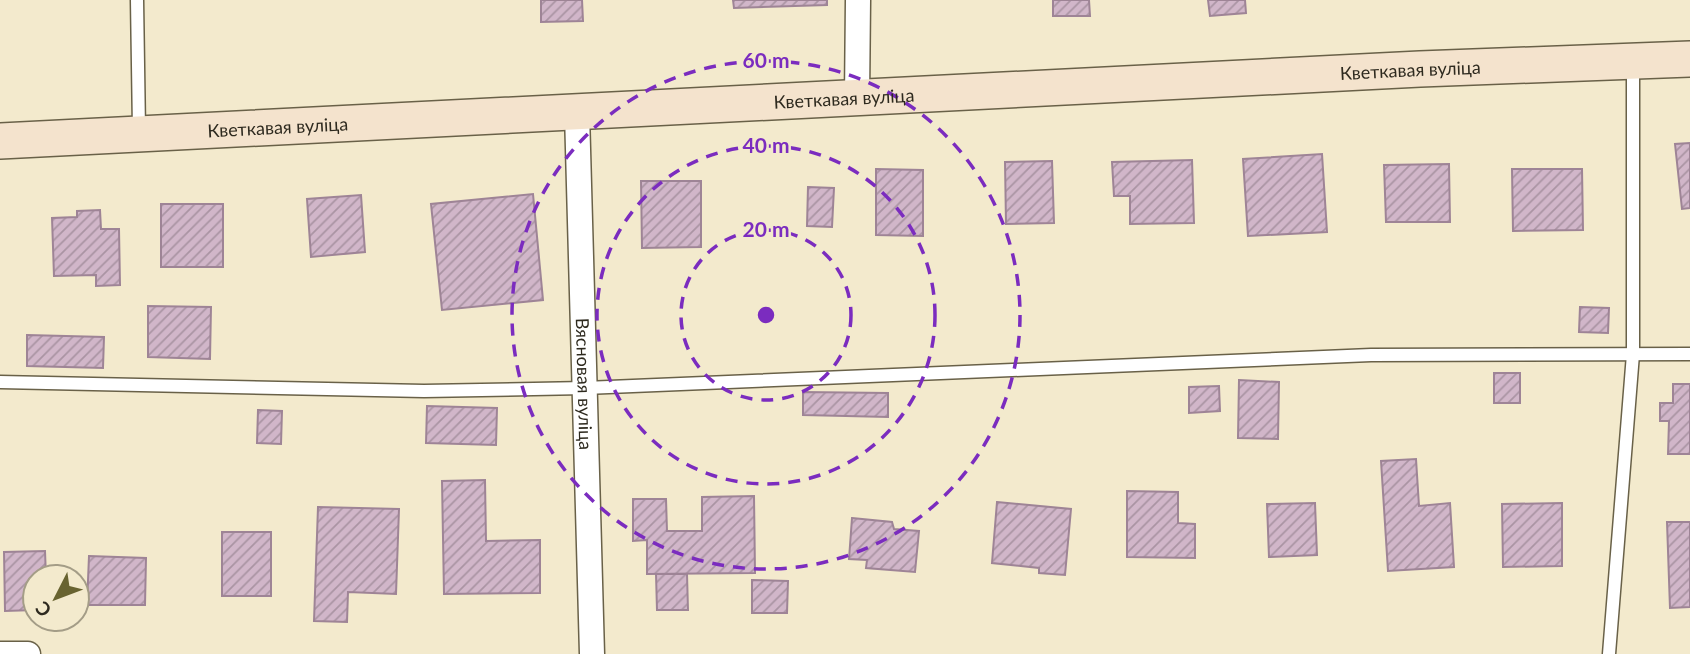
<svg xmlns="http://www.w3.org/2000/svg" width="1690" height="654" viewBox="0 0 1690 654" font-family="Lato,sans-serif">
<style>
.building{fill:url(#building-hatch);stroke:#9e8496;stroke-width:2}
.lines{fill:none;stroke-linecap:round;stroke-linejoin:round}
.lane-casing{stroke:#696148;stroke-width:15}
.street-casing{stroke:#696148;stroke-width:27}
.secondary-casing{stroke:#696148;stroke-width:38}
.lane{stroke:#fff;stroke-width:12}
.street{stroke:#fff;stroke-width:24}
.secondary{stroke:#f4e3cd;stroke-width:35}
.ring{fill:none;stroke:#7b2cbf;stroke-width:3.5;stroke-dasharray:12 9}
.labels{text-anchor:middle;dominant-baseline:central;stroke-width:5;stroke-linejoin:round;paint-order:stroke}
.street-label{font-size:18px;fill:#2e2a1f;stroke:#f3eacd}
.centre{fill:#7b2cbf;stroke:#f3eacd;stroke-width:3.5}
.ring-label{font-size:21px;text-anchor:middle;font-weight:bold;fill:#7b2cbf;stroke:#f3eacd;stroke-width:5;stroke-linejoin:round;paint-order:stroke}
</style>
<defs>
<pattern id="building-hatch" width="6" height="6" patternUnits="userSpaceOnUse" patternTransform="scale(1.75)"><rect width="6" height="6" fill="#d1b6c9"/><path d="M-1 1l2-2M0 6l6-6M5 7l2-2" fill="none" stroke="#aa94a3"/></pattern>
</defs>
<rect width="100%" height="100%" fill="#f3eacd"/>
<g class="building">
<path d="M541,0H582L583,21L541,22Z"/>
<path d="M733,0H827V5L734,8Z"/>
<path d="M1053,0H1089L1090,16H1053Z"/>
<path d="M1208,0H1245L1246,13L1210,16Z"/>
<path d="M1690,143V208L1682,209L1675,144Z"/>
<path d="M1322,154L1327,232L1248,236L1243,159Z"/>
<path d="M1192,160L1194,223L1130,224V196H1114L1112,162Z"/>
<path d="M1052,161L1054,223L1006,224L1005,162Z"/>
<path d="M1449,164L1450,222H1386L1384,165Z"/>
<path d="M876,169L923,170V236L876,235Z"/>
<path d="M1512,169H1582L1583,230L1513,231Z"/>
<path d="M641,181H701V247L642,248Z"/>
<path d="M808,187L834,188L832,227L807,226Z"/>
<path d="M533,194L543,300L442,310L431,204Z"/>
<path d="M361,195L365,252L311,257L307,199Z"/>
<rect x="161" y="204" width="62" height="63"/>
<path d="M100,210L101,229H119L120,285L96,286V275L54,276L52,218L77,217V211Z"/>
<path d="M148,306L211,307L210,359L148,357Z"/>
<path d="M1580,307L1609,308L1608,333L1579,332Z"/>
<path d="M27,335L104,337L103,368L27,366Z"/>
<rect x="1494" y="373" width="26" height="30"/>
<path d="M1239,380L1279,382L1278,439L1238,438Z"/>
<path d="M1673,384H1690V454H1668L1669,421H1660V403H1673Z"/>
<path d="M1219,386L1220,411L1189,413V387Z"/>
<path d="M803,392L888,393V417L803,415Z"/>
<path d="M427,406L497,408L496,445L426,443Z"/>
<path d="M258,410L282,411L281,444L257,443Z"/>
<path d="M1416,459L1419,506L1450,503L1454,567L1388,571L1381,461Z"/>
<path d="M485,480L486,541L540,540V593L444,594L442,481Z"/>
<path d="M1127,491L1178,492V523L1195,524V558L1127,557Z"/>
<path d="M754,496L755,573L647,574V540L633,541V499H666L667,531H702V497Z"/>
<path d="M997,502L1071,509L1065,575L1039,573V568L992,563Z"/>
<path d="M1315,503L1317,555L1269,557L1267,504Z"/>
<path d="M1562,503V566L1503,567L1502,504Z"/>
<path d="M318,507L399,509L396,594L348,592L347,622L314,621Z"/>
<path d="M852,518L892,522L894,529L919,531L915,572L866,568L867,560L849,559Z"/>
<path d="M1667,522H1690V607L1670,608Z"/>
<rect x="222" y="532" width="49" height="64"/>
<path d="M45,551L46,577H35V610L5,611L4,552Z"/>
<path d="M89,556L146,558L145,605H87Z"/>
<path d="M656,574H687L688,610H657Z"/>
<path d="M752,580L788,581L787,613H752Z"/>
</g>
<g class="lines">
<g class="lane-casing">
<g id="lane">
<path d="M137,0L139,130"/>
<path d="M0,382L424,391L585,388L1371,355L1690,354"/>
<path d="M1609,654L1633,354V64"/>
</g>
</g>
<g class="street-casing">
<g id="street">
<path d="M857,98L858,0"/>
<path id="s1" d="M577,113L592,654"/>
<path d="M0,654H28"/>
</g>
</g>
<g class="secondary-casing">
<g id="secondary">
<path id="s2" d="M0,141L1420,69L1690,59"/>
</g>
</g>
<use href="#lane" class="lane"/>
<use href="#street" class="street"/>
<use href="#secondary" class="secondary"/>
</g>
<g class="ring">
<circle cx="766" cy="315" r="85"/>
<circle cx="766" cy="315" r="169"/>
<circle cx="766" cy="315" r="254"/>
</g>
<g class="labels">
<g class="street-label">
<text stroke="none"><textPath href="#s2" startOffset="1412">Кветкавая вуліца</textPath></text>
<text stroke="none"><textPath href="#s2" startOffset="845">Кветкавая вуліца</textPath></text>
<text stroke="none"><textPath href="#s2" startOffset="278">Кветкавая вуліца</textPath></text>
<text stroke="none"><textPath href="#s1" startOffset="271">Вясновая вуліца</textPath></text>
</g>
</g>
<circle cx="766" cy="315" r="10" class="centre"/>
<g class="ring-label">
<text x="766" y="68">60 m</text>
<text x="766" y="153">40 m</text>
<text x="766" y="237">20 m</text>
</g>
<g transform="translate(56 598) rotate(228)"><circle r="33" fill="#f3eacd" stroke="#a49d87" stroke-width="2"/>
<path d="M0-5L12 26L0 18L-12 26Z" fill="#686330"/>
<text y="-10" font-size="19" font-weight="bold" text-anchor="middle" fill="#2e2a1f">С</text>
</g>
</svg>
